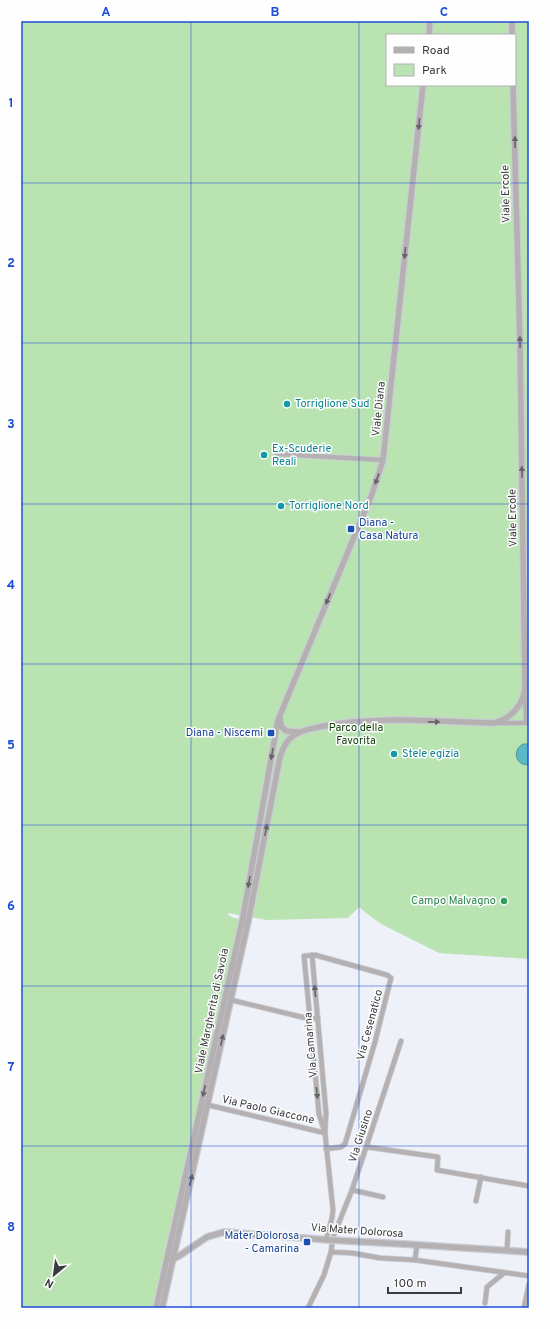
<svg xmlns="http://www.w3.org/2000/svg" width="550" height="1329" viewBox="0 0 550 1329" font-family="Overpass,sans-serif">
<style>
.green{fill:#b9e4b2;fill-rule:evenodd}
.water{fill:#5abac4;stroke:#50949c}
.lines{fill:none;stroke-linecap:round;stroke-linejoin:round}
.minor-casing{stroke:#cacdd3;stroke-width:6}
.tertiary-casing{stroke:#cacdd3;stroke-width:8}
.minor{stroke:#b5b1b2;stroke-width:4.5}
.tertiary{stroke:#b5b1b2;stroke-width:5.5}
.tertiary-bridge-casing{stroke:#cacdd3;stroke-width:8;stroke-linecap:butt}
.tertiary-bridge{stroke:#b5b1b2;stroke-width:5.5}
.oneway{fill:#656467}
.grid{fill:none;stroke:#1d4ed8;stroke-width:1;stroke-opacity:0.55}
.culture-dot{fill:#0f9aa8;stroke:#fefefe;stroke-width:1.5}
.transit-dot{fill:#1a4fb4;stroke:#fefefe;stroke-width:1.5}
.leisure-dot{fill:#2e9e5b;stroke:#fefefe;stroke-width:1.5}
.labels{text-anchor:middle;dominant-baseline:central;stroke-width:3;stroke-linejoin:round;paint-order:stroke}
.street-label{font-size:11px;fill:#3a3b3e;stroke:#fefefe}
.culture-label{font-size:11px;fill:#0d838f;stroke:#fefefe;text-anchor:start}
.transit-label{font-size:11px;fill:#164399;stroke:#fefefe;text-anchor:end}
.park-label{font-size:11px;fill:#0c3c04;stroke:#fefefe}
.leisure-label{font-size:11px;fill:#27864d;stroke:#fefefe;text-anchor:end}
.neatline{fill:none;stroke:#1d4ed8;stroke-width:1.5}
.grid-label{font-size:13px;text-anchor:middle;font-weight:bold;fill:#1d4ed8}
</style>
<rect width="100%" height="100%" fill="#eef1f8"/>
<path class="green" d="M21,21H529V959L439,953L383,925L370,916L359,907L348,918L267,920L228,913V915L231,916V917L239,919L152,1308H21ZM387,35H515V85H387Z"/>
<path class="water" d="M523,744H529L528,765C515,765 512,750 523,744Z"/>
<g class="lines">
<g class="minor-casing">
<g id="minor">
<path d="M277,454L383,460"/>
<path d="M525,693L526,723"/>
<path d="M497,723H529"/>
<path d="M312,955L326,1113L325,1133L333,1210L332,1218L326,1240"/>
<path d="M231,1000L310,1019L318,1018"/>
<path d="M208,1105L325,1133"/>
<path d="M325,1133L319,1114L304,956L315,955L387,975L391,978L375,1042L345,1144L341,1147L326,1149"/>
<path d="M367,1147L438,1157L437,1170L529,1186"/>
<path d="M352,1190L383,1197"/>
<path d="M476,1201L481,1177"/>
<path d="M334,1235L352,1190L401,1041"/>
<path d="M507,1250L508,1232"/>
<path d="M331,1252L332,1245"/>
<path d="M415,1260L529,1276"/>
<path d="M485,1303L487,1287L504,1273"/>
<path d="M308,1308L324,1275L331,1252L352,1253L380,1258L415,1260L417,1245"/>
<path d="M524,1308L529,1284"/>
</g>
</g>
<g class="tertiary-casing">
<g id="tertiary">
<path d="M512,21V35"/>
<path d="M429,35L430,21"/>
<path d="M280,718L281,726L286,731L298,732"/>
<path d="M403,1244L529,1252"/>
<path d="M171,1260L179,1256L207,1237L224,1232L329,1240"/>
<path d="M156,1308L243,917L278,720L372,494L383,460L423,85"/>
<path d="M162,1308L249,917L279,762C281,752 284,742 293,736C301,730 311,729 319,727C375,715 437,722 494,723C511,718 522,707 525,689L520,344L513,85"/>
</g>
</g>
<use href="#minor" class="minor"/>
<use href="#tertiary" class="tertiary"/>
<g class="tertiary-bridge-casing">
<path id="tertiary-bridge" d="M329,1240L403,1244"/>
</g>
<use href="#tertiary-bridge" class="tertiary-bridge"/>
</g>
<defs><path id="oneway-solid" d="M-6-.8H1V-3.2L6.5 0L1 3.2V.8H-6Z"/></defs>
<g class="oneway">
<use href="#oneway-solid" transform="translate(419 124) rotate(96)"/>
<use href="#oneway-solid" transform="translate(515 142) rotate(-91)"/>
<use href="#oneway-solid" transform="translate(405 253) rotate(96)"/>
<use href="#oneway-solid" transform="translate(520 342) rotate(-91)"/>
<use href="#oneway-solid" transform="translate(522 472) rotate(-91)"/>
<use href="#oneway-solid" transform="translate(377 479) rotate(110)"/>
<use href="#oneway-solid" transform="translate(328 599) rotate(113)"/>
<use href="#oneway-solid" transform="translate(434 722) rotate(1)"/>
<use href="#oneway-solid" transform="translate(272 754) rotate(100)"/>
<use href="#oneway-solid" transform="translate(266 830) rotate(-79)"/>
<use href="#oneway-solid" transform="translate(249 882) rotate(100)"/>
<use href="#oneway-solid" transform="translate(315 991) rotate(-95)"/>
<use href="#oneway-solid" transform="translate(222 1040) rotate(-78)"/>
<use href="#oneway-solid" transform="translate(204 1091) rotate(103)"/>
<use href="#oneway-solid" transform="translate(317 1093) rotate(84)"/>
<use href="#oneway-solid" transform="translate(191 1180) rotate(-75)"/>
</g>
<path class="grid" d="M191,21V1308M359,21V1308M21,183H529M21,343H529M21,504H529M21,664H529M21,825H529M21,986H529M21,1146H529"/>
<g class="culture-dot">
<circle cx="287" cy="404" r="4"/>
<circle cx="264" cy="455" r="4"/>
<circle cx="281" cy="506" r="4"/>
<circle cx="394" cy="754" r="4"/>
</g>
<g class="transit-dot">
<rect x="347" y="525" width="8" height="8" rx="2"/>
<rect x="267" y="729" width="8" height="8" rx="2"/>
<rect x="303" y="1238" width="8" height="8" rx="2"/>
</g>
<circle class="leisure-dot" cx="504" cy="901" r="4"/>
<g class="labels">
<g class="street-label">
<text transform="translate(506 194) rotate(-91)">Viale Ercole</text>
<text transform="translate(379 409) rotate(-84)">Viale Diana</text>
<text transform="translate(513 518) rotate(-91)">Viale Ercole</text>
<text transform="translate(212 1011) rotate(-78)">Viale Margherita di Savoia</text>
<text transform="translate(370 1025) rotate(-75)">Via Cesenatico</text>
<text transform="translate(311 1045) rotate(-95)">Via Camarina</text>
<text transform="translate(268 1110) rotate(13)">Via Paolo Giaccone</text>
<text transform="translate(361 1136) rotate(-72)">Via Giusino</text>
<text transform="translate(357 1231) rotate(4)">Via Mater Dolorosa</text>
</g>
<g class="culture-label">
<text x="295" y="404">Torriglione Sud</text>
<text x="272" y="449">Ex-Scuderie<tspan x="272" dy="13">Reali</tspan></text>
<text x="289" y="506">Torriglione Nord</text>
<text x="402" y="754">Stele egizia</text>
</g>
<g class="transit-label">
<text x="359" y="523" text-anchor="start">Diana -<tspan x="359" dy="13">Casa Natura</tspan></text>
<text x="263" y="733">Diana - Niscemi</text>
<text x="299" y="1236">Mater Dolorosa<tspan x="299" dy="13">- Camarina</tspan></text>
</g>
<g class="park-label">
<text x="356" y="728">Parco della<tspan x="356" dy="13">Favorita</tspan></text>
</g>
<g class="leisure-label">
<text x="496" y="901">Campo Malvagno</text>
</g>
</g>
<rect width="550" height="1329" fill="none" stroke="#fefefe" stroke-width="44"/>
<rect x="386" y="34" width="130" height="52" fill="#fefefe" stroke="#b0b0b1"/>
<rect x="394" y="47" width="20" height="6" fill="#b5b1b2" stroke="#b0b0b1"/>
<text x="422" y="54" font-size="12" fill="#3a3b3e">Road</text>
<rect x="394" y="64" width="20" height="12" fill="#b9e4b2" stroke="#b0b0b1"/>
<text x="422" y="74" font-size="12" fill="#3a3b3e">Park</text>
<g transform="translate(54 1275) rotate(209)" stroke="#fefefe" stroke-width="3" paint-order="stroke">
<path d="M0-3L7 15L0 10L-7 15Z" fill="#3a3b3e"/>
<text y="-6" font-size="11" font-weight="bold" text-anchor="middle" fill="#3a3b3e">N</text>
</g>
<path d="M388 1287v6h73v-6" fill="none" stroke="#3a3b3e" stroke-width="2"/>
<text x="394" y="1287" font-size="12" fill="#3a3b3e" stroke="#fefefe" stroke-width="3" paint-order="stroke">100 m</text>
<rect x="22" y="22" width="506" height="1285" class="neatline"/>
<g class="grid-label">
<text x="106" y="16">A</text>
<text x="275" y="16">B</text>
<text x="444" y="16">C</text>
<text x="11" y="107">1</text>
<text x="11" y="267">2</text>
<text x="11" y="428">3</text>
<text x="11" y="589">4</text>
<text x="11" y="749">5</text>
<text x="11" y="910">6</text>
<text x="11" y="1071">7</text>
<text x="11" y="1231">8</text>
</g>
</svg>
